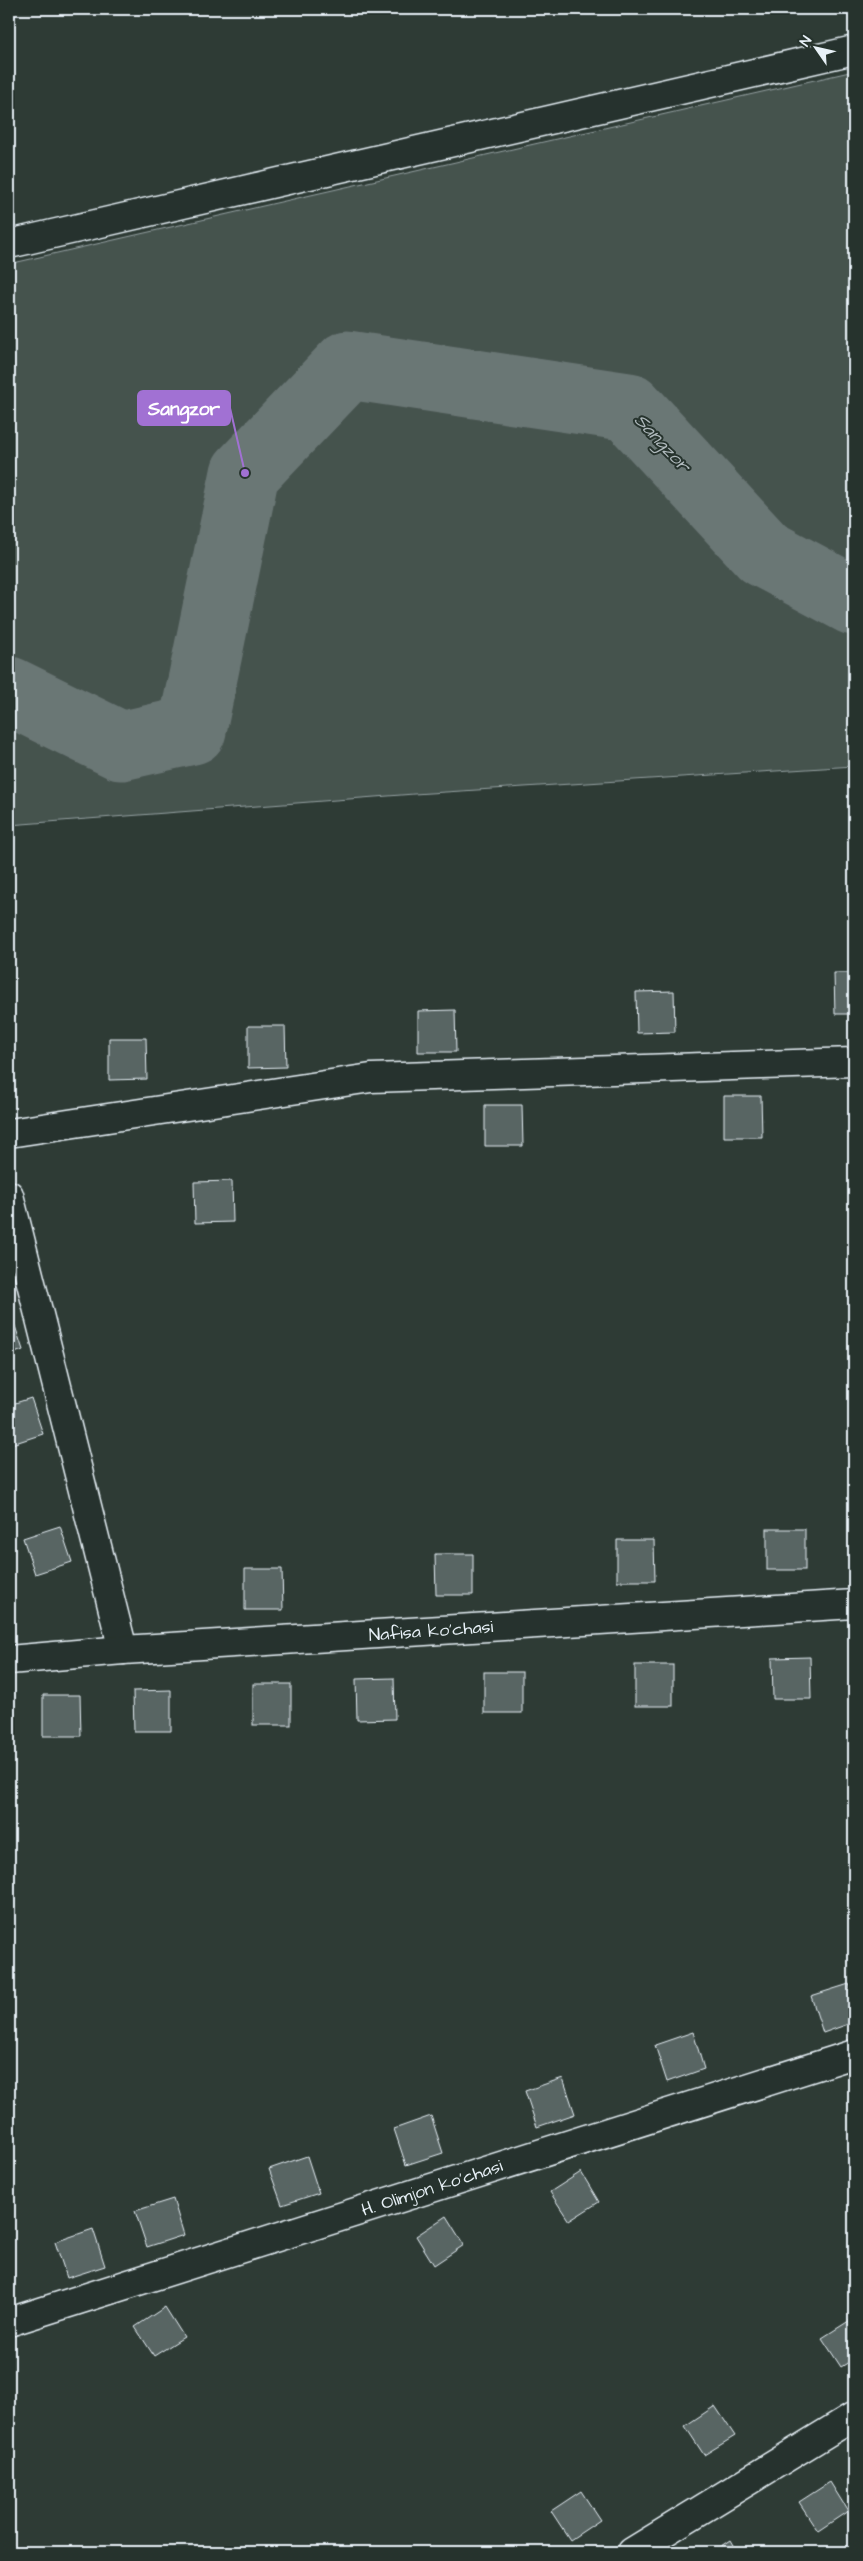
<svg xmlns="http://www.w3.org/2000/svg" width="863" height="2561" viewBox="0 0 863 2561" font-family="'Architects Daughter',sans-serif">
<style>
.green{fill:#45524e;stroke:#96a2a3}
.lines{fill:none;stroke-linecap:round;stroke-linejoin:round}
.river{stroke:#6b7775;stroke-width:69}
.building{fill:#596563;stroke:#e8f1f8}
.minor-casing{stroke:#e8f1f8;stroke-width:31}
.minor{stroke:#26332d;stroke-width:28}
.labels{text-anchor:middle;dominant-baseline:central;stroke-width:4;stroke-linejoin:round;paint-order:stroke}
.street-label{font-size:18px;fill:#e8f1f8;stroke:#26332d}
.water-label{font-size:19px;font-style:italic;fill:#b0babd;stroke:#26332d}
.leader{fill:none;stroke:#a171d3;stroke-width:2}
.callout-dot{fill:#a171d3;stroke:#26332d;stroke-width:2}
.callout{fill:#a171d3;stroke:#a171d3;stroke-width:2}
.callout-label{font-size:19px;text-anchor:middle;font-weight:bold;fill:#fff}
</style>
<rect width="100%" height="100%" fill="#2e3b35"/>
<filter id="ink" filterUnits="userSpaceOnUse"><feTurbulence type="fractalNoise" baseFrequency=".02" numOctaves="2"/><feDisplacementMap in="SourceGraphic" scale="10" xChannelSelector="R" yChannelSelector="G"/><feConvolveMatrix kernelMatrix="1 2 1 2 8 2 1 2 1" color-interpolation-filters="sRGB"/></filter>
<g filter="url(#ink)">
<path class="green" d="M854,71V766L414,794L9,825V264Z"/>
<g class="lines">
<path class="river" d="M9,691L121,746L192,730L245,473L348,365L629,407L764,553L854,601"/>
</g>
<g class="building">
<path d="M834,973H854V1014H835Z"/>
<path d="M674,991L675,1032L637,1033L636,992Z"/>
<path d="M455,1010L456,1052H418V1011Z"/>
<path d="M248,1026H285L286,1067L248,1068Z"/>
<path d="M109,1038H146L147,1079L109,1080Z"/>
<path d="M724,1096H761L762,1137H724Z"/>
<path d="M485,1105H522L523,1146H485Z"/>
<path d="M232,1181L233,1222L195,1223L194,1182Z"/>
<path d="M11,1314L23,1350L9,1355V1315Z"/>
<path d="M31,1398L43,1434L9,1445V1405Z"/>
<path d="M60,1526L72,1562L35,1574L23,1538Z"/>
<rect x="767" y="1529" width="38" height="41"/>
<path d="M617,1540H654L655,1581H617Z"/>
<path d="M435,1554H473V1595H436Z"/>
<path d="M245,1569H282L283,1610H245Z"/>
<path d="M810,1657L811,1699H773L772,1658Z"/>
<rect x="635" y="1665" width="38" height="41"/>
<rect x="484" y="1672" width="38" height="41"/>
<path d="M394,1678L395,1719L357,1720L356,1679Z"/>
<rect x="253" y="1684" width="38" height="41"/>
<path d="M171,1690V1731H134L133,1691Z"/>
<path d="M43,1695H80L81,1736H43Z"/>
<path d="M849,1984L854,2001V2022L823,2033L811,1996Z"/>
<path d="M693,2032L704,2069L667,2082L655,2045Z"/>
<path d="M563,2078L575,2114L537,2127L525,2091Z"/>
<path d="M431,2116L443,2153L406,2165L394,2129Z"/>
<path d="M307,2156L319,2193L282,2205L269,2169Z"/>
<path d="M581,2172L599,2202L569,2221L550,2192Z"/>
<path d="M173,2199L184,2235L147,2247L135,2211Z"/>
<path d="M446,2216L464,2245L434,2265L416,2236Z"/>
<path d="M93,2229L105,2266L67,2278L55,2242Z"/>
<path d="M165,2307L184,2337L154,2356L135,2327Z"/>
<path d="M852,2319L854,2322V2359L841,2367L822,2338Z"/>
<path d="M715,2406L735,2436L704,2455L685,2426Z"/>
<path d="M830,2482L848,2511L818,2531L799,2502Z"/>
<path d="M581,2491L600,2520L570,2540L551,2511Z"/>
<path d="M730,2540L737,2552H712Z"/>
</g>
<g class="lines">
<g class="minor-casing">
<g id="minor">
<path d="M9,244L854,50"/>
<path d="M9,1133L371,1078L854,1062"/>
<path d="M9,1195L123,1650"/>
<path d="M9,1660L123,1650L854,1604"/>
<path d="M9,2322L854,2054"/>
<path d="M632,2552L854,2416"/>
</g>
</g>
<use href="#minor" class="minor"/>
</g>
</g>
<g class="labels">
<g class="street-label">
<text transform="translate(431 1631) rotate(-4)">Nafisa ko'chasi</text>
<text transform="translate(432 2188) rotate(-18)">H. Olimjon ko'chasi</text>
</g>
<g class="water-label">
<text transform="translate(662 443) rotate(47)">Sangzor</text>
</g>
</g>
<path class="leader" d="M245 473L230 408"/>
<circle class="callout-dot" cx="245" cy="473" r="5"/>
<rect class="callout" x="138" y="391" width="92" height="34" rx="5"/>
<g class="callout-label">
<text x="184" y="415">Sangzor</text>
</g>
<rect width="863" height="2561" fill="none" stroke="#26332d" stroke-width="30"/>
<rect x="15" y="15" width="833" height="2531" fill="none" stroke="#e8f1f8" stroke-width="2" filter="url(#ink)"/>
<g transform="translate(816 48) rotate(304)" stroke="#26332d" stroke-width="4" paint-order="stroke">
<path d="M0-4L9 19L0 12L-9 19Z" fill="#e8f1f8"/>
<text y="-8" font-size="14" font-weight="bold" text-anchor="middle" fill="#e8f1f8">N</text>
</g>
</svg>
